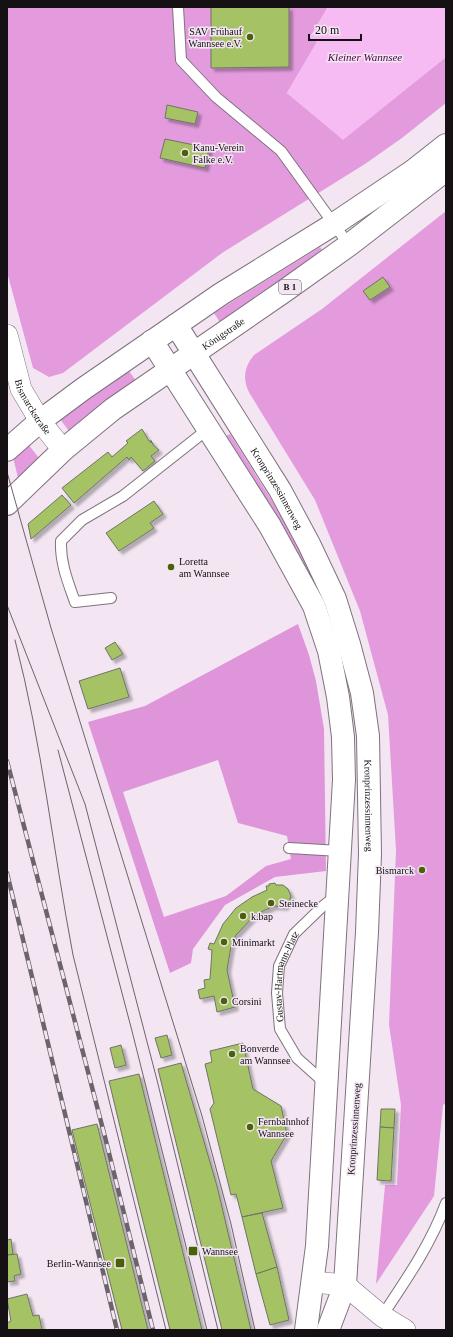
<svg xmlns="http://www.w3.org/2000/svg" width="453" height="1337" viewBox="0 0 453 1337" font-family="Georgia,serif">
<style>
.green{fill:#e39bde}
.forest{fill:#de95da;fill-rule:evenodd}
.water{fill:#f7bbf3}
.building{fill:#a5c265;stroke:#6f7466;filter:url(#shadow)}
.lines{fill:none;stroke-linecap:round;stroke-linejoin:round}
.lane-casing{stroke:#7e737d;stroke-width:12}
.street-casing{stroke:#7e737d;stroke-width:22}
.secondary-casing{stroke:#7e737d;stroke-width:24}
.primary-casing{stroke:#7e737d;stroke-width:24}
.lane{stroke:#fff;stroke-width:10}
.street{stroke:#fff;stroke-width:21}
.secondary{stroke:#fff;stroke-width:22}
.primary{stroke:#fff;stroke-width:22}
.tram{stroke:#6c646b;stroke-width:1}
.rail-casing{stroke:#6c646b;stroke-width:4.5}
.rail{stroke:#f3e6f2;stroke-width:3;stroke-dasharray:9;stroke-linecap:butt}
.poi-dot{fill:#4a6009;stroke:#f3e6f2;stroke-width:1.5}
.labels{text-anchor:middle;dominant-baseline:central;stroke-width:3;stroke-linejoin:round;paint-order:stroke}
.shield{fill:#f3e6f2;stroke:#575057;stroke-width:1}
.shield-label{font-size:9px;font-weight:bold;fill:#141014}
.poi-label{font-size:10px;fill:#141014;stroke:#f3e6f2;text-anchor:start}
.street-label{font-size:10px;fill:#141014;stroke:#f3e6f2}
.water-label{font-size:11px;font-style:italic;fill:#480447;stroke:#f3e6f2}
</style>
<defs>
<filter id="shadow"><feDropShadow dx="3.5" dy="3.5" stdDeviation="1" flood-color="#0004"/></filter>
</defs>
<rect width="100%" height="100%" fill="#f3e6f2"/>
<g class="green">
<path d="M7,7H328L310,37L317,42L287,93L343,139L446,57V103L402,138L365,164L222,253L63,373L49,377L33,368L7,272Z"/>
<path d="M446,211V1103L443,1105L434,1196L376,1284L385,1185H397L401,1105L389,1025L396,850L388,715L360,611L315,500L250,394C242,380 244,367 254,355L322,309Z"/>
<path d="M320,247L324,252L221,324L214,313Z"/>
<path d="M127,368L136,381L69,431L60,419Z"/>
<path d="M230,434L291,531L322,595L350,683L344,684L226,436Z"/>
<path d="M28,444L39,458L18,478L13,457Z"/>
</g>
<path class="forest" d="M298,624L309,655L316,681L324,729L326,871L275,877L225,905L193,949L191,963L170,973L88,722L145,706ZM218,760L238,823L287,836L291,859L266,866L226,896L164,917L123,792Z"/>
<path class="water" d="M328,7H446V57L343,140L287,93L317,42L310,38Z"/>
<g class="building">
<path d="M211,7H289V67L211,68Z"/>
<path d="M167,105L198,112L195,124L165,118Z"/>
<path d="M165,139L209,148L205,168L160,158Z"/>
<path d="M383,277L390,287L370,300L363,291Z"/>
<path d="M142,429L149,441H152L150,442L153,443V445L159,450L151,456L155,461L143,471L131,457L129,460L127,457L74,503L62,488L108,452L112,457L128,443L126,441Z"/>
<path d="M62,495L71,505L31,539L28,524Z"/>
<path d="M154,501L163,514L150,523L154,528L119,551L106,533Z"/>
<path d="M115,642L123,654L112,660L105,648Z"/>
<path d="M120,668L129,697L88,709L79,681Z"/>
<path d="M275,883L276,885H283L288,889L291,896L289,902L284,907L274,906L263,911L253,917L236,935L231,946L227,970L235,1007L217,1012L214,996L200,999L198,990L205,988L204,980L210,979L212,950L208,949L210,943L214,944L223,924L236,908L252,897L267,890L266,886H269V884Z"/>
<path d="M167,1035L172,1055L161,1058L155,1038Z"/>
<path d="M243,1043L253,1089L281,1106L287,1134L271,1161L283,1208L242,1217L236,1194L231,1195L210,1109L214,1103L205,1064L212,1062L210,1051Z"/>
<path d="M121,1045L126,1065L115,1068L110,1048Z"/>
<path d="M181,1063L217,1186L251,1330H222L158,1069Z"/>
<path d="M139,1074L202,1330H170L133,1181L109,1081Z"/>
<path d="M381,1109H395L394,1128L380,1127Z"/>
<path d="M97,1124L148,1330H122L87,1191L72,1130Z"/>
<path d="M380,1127L394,1128L391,1181L377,1180Z"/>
<path d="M262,1213L277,1267L256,1274L242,1217Z"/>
<path d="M11,1239L13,1254L7,1255V1240Z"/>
<path d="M17,1254L21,1274L14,1276L15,1281L7,1282V1255Z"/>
<path d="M277,1267L289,1320L270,1325L256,1274Z"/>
<path d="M27,1294L33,1316L39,1315L42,1330H7V1323L11,1321L7,1299Z"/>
</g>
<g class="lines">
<g class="lane-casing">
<g id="lane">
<path d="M178,7L181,60L216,97L281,151L349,245"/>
<path d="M111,598L75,602C68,582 60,563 61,541L82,520L123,496L208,429"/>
<path d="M289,848L340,851"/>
<path id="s1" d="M326,1084L297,1058L280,1029L277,993L279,966L294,934L323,906L336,896"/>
<path d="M382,1316C406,1280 431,1244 446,1203"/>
</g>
</g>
<g class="street-casing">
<g id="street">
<path id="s2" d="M7,335L21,389L40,421L63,450"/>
<path d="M313,1282L345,1285L382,1316L405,1330"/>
</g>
</g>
<g class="secondary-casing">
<g id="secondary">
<path id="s3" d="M176,325L280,490L309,544L335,599L349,644L362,693L368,736L370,854L367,932L345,1285L328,1330"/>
<path d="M152,341L270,526L314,606L329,651L338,697L343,737L344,780L317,1246L306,1330"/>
</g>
</g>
<g class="primary-casing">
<g id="primary">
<path d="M7,450L40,421L83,389L221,294L334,224L413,171L446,145"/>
<path id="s4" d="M7,504L63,450L113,409L283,292L349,245L446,170"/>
</g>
</g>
<use href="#lane" class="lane"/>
<use href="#street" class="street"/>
<use href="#secondary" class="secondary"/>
<use href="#primary" class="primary"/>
<g class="tram">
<path d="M7,472L51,628L202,1116L231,1224L255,1330"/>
<path d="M7,605L85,804L157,1080L218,1330"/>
<path d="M15,640C42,744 53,850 73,955L166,1330"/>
<path d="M58,750L132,1031L207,1330"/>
</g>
<g class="rail-casing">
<g id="rail">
<path d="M7,761L105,1137L153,1330"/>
<path d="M7,873L117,1330"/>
</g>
</g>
<use href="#rail" class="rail"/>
</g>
<g class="poi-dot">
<circle cx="250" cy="37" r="4"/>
<circle cx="185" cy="153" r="4"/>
<circle cx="171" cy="567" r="4"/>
<circle cx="422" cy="870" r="4"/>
<circle cx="271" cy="903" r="4"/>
<circle cx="243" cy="916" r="4"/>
<circle cx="224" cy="942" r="4"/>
<circle cx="224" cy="1001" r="4"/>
<circle cx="232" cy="1054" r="4"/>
<circle cx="250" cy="1127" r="4"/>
<rect x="188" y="1246" width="10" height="10" rx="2"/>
<rect x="115" y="1258" width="10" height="10" rx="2"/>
</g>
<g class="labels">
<rect class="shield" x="279" y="280" width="22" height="14" rx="3"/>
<g class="shield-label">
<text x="290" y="287">B 1</text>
</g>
<g class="poi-label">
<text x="242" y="31" text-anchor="end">SAV Frühauf<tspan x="242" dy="12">Wannsee e.V.</tspan></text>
<text x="193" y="147">Kanu-Verein<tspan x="193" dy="12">Falke e.V.</tspan></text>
<text x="179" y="561">Loretta<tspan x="179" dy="12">am Wannsee</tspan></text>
<text x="414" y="870" text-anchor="end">Bismarck</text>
<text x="279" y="903">Steinecke</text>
<text x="251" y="916">k.bap</text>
<text x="232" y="942">Minimarkt</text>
<text x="232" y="1001">Corsini</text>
<text x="240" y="1048">Bonverde<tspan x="240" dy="12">am Wannsee</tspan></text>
<text x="258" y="1121">Fernbahnhof<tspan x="258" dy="12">Wannsee</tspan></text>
<text x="202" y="1251">Wannsee</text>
<text x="111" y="1263" text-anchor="end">Berlin-Wannsee</text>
</g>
<g class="street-label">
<text stroke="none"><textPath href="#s4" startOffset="276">Königstraße</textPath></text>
<text stroke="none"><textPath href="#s2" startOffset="77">Bismarckstraße</textPath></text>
<text stroke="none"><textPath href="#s3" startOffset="192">Kronprinzessinnenweg</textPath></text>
<text stroke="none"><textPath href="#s3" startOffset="528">Kronprinzessinnenweg</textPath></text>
<text stroke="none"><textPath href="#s1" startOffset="127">Gustav-Hartmann-Platz</textPath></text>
<text transform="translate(354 1129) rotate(-86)">Kronprinzessinnenweg</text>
</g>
<g class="water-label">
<text x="365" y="57">Kleiner Wannsee</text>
</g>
</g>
<rect width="453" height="1337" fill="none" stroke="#141014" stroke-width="16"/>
<path d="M309 34v6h52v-6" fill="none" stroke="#141014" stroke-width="2"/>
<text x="315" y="34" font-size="12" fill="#141014" stroke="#f3e6f2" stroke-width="3" paint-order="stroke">20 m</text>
</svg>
